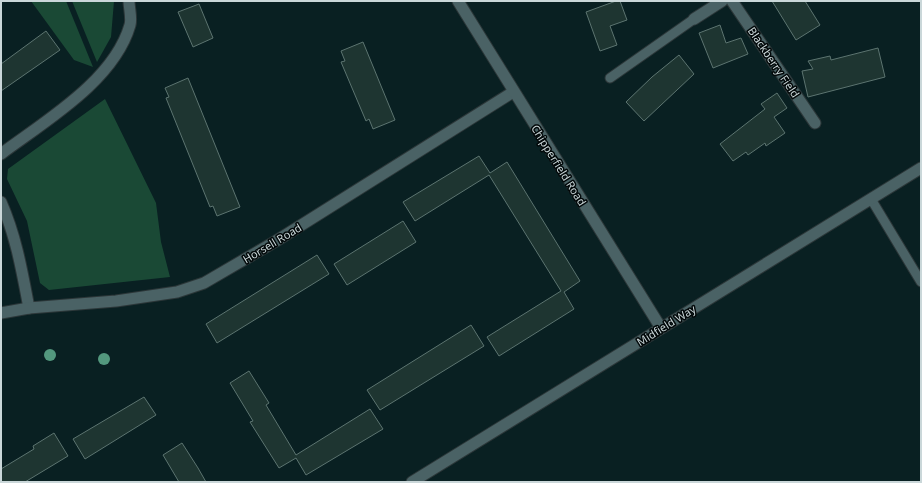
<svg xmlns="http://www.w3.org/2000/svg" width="922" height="483" viewBox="0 0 922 483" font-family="'Noto Sans',sans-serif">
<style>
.green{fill:#1a4935}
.building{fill:#1e3531;stroke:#5c7470}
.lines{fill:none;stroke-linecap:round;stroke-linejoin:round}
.service-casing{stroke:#2c3739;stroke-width:11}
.minor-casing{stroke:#2c3739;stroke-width:13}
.tertiary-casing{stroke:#2c3739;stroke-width:13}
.service{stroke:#4a6265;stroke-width:9}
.minor{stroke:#4a6265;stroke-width:11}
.tertiary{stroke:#4a6265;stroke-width:11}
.tree{fill:#53987e}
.labels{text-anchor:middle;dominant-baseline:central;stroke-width:3;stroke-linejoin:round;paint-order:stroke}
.street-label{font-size:11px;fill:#cad7d9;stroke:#020809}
</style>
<rect width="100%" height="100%" fill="#092022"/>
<g class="green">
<path d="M31,1H66L93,67L74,60Z"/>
<path d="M72,1H114L111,37L97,62Z"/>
<path d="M105,99L156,203L161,242L170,277L49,290L40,283L27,221L7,179L8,169Z"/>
</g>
<g class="building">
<path d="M616,1H620L627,20L610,26L617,45L600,51L586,12Z"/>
<path d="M772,1H805L820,25L796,40Z"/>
<path d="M199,4L213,38L193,47L178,12Z"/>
<path d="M720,25L726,43L741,38L748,54L713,68L699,33Z"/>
<path d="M46,31L60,50L1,91V64Z"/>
<path d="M363,42L395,120L373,129L369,119L366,121L341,62L345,61L341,51Z"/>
<path d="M878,48L885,77L808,97L802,71L813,69L808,61L830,56L831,60Z"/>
<path d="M679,55L694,74L644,121L626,102L652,77Z"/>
<path d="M188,78L240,207L217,216L213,206L210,207L166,98L169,97L165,88Z"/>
<path d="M777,93L787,108L774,117L785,133L766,146L765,143L748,155L746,152L733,161L720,144L765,109L761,104Z"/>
<path d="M479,156L490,173L507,162L580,281L564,292L574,309L499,356L487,337L561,291L489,175L415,221L403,202Z"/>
<path d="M403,221L416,242L347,285L334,264Z"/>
<path d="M317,255L329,274L217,343L206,324Z"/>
<path d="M471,325L484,346L380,410L367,390Z"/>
<path d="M249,371L269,403L266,405L296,455L370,409L383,429L306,475L296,458L279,468L250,422L253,421L230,383Z"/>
<path d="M144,397L156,415L85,459L73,439Z"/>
<path d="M54,433L68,456L25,482H1V469L34,449L33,446Z"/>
<path d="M182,443L198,468L206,482H179L163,455Z"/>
</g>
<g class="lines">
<g class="service-casing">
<g id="service">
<path d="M610,78L694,19"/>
<path d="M871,199L921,282"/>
</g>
</g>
<g class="minor-casing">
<g id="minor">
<path d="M732,1L815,123"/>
<path d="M694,19L722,1"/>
<path d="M1,154C45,121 114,81 130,25C132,18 129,8 129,1"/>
<path d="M1,202C16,236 22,271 29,308"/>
<path d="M1,313L29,308L116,301L177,292L204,283L276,241L513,92"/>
</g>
</g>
<g class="tertiary-casing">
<g id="tertiary">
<path d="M458,1L661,328"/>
<path d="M412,482L921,168"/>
</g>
</g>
<use href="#service" class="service"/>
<use href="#minor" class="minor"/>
<use href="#tertiary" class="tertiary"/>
</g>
<g class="tree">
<circle cx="50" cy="355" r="6"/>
<circle cx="104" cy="359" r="6"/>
</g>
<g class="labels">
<g class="street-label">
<text transform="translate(774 62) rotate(56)">Blackberry Field</text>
<text transform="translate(559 165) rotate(58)">Chipperfield Road</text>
<text transform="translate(272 243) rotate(-31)">Horsell Road</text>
<text transform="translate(666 325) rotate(-32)">Midfield Way</text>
</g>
</g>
<rect width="922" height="483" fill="none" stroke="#cad7d9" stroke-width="4"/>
</svg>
